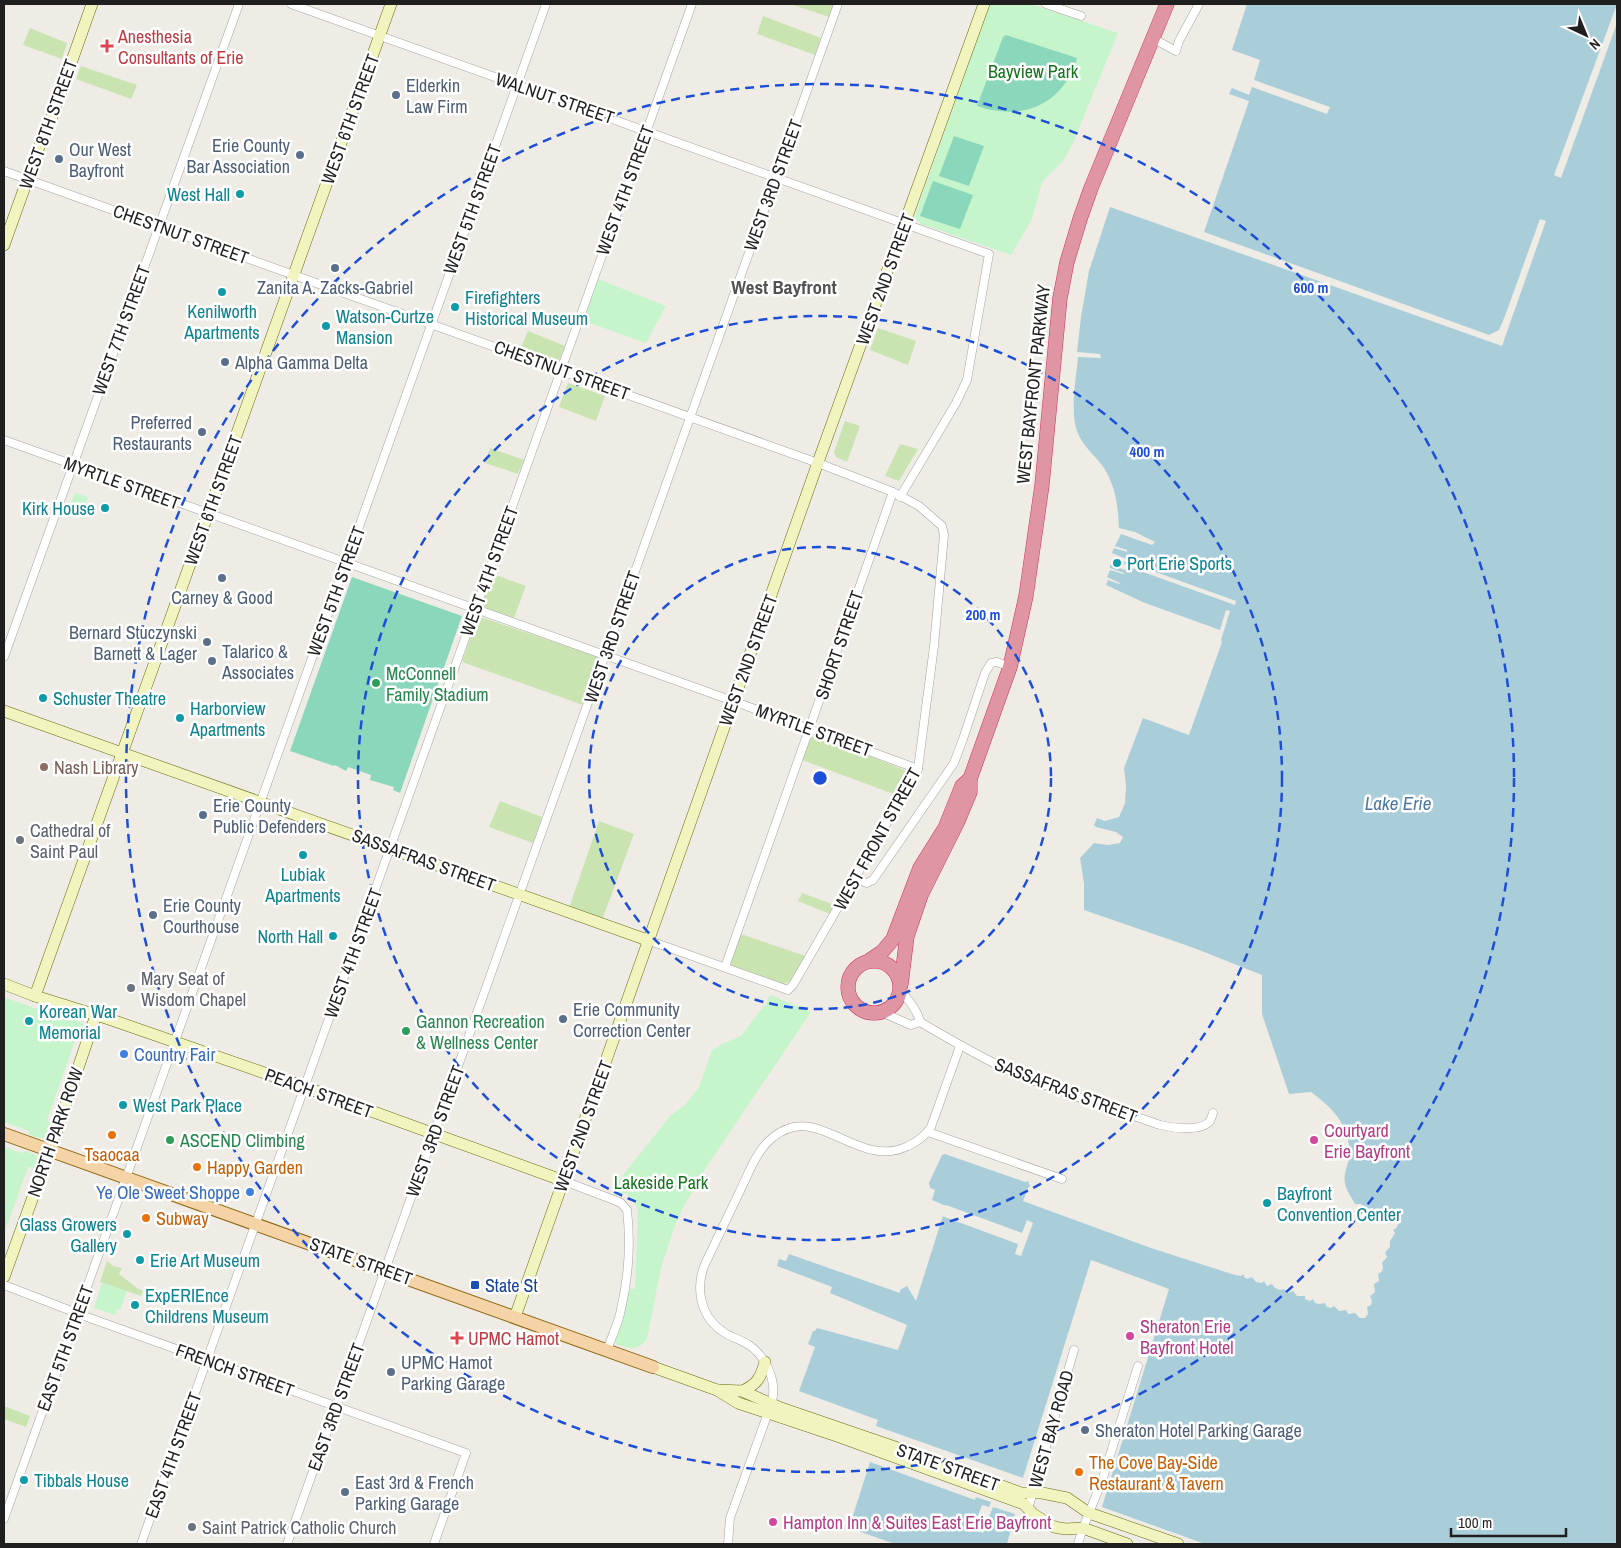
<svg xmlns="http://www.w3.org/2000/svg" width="1621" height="1548" viewBox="0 0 1621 1548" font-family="'Archivo Narrow',sans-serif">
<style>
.grass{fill:#c9e4b1}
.park{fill:#c7f5cb}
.pitch{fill:#8bd7bb}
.water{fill:#aaced9}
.pier{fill:#efece6}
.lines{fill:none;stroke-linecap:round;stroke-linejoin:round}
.street-casing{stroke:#a3a3a3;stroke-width:9}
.secondary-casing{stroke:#626e0e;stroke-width:12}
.primary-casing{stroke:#8d640d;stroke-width:14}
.highway-casing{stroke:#cc3466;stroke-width:15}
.street{stroke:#fff;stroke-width:8}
.secondary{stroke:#f1f4bf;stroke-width:11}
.primary{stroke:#f4d3a6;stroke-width:12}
.highway{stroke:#df95a2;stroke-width:14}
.ring{fill:none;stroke:#1d4ed8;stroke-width:2.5;stroke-dasharray:9 6}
.health-dot{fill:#e0444e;stroke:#fff;stroke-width:2}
.service-dot{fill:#5c6f8a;stroke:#fff;stroke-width:2}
.culture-dot{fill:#0f9aa8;stroke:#fff;stroke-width:2}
.leisure-dot{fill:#2e9e5b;stroke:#fff;stroke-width:2}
.education-dot{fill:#8d6e63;stroke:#fff;stroke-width:2}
.worship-dot{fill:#6b7280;stroke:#fff;stroke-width:2}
.shop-dot{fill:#3f7fe0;stroke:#fff;stroke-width:2}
.food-dot{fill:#e8710a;stroke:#fff;stroke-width:2}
.hotel-dot{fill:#d1479c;stroke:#fff;stroke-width:2}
.transit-dot{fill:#1a4fb4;stroke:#fff;stroke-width:2}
.labels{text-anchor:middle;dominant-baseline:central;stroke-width:5;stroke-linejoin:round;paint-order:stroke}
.health-label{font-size:18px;fill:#be3a42;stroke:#fff;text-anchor:start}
.park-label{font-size:18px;fill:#15751e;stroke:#fff}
.service-label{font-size:18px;fill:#4e5e75;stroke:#fff;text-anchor:start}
.street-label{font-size:18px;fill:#1f1f1f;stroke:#fff}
.culture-label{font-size:18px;fill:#0d838f;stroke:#fff;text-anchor:start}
.leisure-label{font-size:18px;fill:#27864d;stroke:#fff;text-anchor:start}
.education-label{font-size:18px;fill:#785e54;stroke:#fff;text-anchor:start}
.worship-label{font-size:18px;fill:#5b616d;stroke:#fff;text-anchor:start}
.shop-label{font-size:18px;fill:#366cbe;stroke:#fff;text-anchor:start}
.hotel-label{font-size:18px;fill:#b23c85;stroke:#fff;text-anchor:start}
.food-label{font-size:18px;fill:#c56008;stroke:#fff;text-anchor:start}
.transit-label{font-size:18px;fill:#164399;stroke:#fff;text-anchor:start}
.neighbourhood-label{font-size:19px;font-weight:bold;fill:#525252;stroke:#fff}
.water-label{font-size:19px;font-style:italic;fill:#5077a0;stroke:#fff}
.centre{fill:#1d4ed8;stroke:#fff;stroke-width:2.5}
.ring-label{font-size:15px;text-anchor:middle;font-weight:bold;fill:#1d4ed8;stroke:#fff;stroke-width:5;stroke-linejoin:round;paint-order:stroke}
</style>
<rect width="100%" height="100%" fill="#efece6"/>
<g class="grass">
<path d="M790,4H834L829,17Z"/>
<path d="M763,16L821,38L815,55L757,34Z"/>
<path d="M30,28L67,43L62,59L23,45Z"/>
<path d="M81,66L137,85L131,99L76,79Z"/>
<path d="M878,328L916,341L908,365L870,350Z"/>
<path d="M528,331L565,346L558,364L520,350Z"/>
<path d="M568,383L605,396L596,421L559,407Z"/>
<path d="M845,421L860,426L847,462L836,457L834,452Z"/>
<path d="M900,444L918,449L899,481L885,476Z"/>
<path d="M490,448L524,460L518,474L485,463Z"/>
<path d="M493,574L526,586L514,618L481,607Z"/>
<path d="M478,616L601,658L583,705L462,662Z"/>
<path d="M813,736L867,755L907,771L909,778L899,796L802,760L809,740Z"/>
<path d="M500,801L542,817L533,843L489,827Z"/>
<path d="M599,821L634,834L602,920L569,908Z"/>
<path d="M802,893L835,905L830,914L798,901Z"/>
<path d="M741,934L805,956L790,981L784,984L732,966L730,964Z"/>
<path d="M107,1261L113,1266L122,1268L119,1274L137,1288L143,1291L141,1296L100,1282Z"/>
<path d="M4,1406L30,1416L26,1427L4,1419Z"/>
</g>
<g class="park">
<path d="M990,4H1031L1118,33L1073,143L1063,161L1042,182L1032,219L1011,255L921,224L914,218Z"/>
<path d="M598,279L666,306L646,343L584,321Z"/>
<path d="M75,493L88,497L86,503L90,504L87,510L84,512L86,516L84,519L67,513Z"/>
<path d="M770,995L811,1012L707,1166L684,1206L674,1228L661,1268L647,1339C638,1351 628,1349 616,1344L615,1341L622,1318L628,1288L635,1289L638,1209L634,1201L626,1193L620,1194L617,1196L614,1195L619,1180L671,1115L685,1105L699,1087L712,1050L722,1044L741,1036L763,1007L766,1005Z"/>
<path d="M4,997L70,1021L72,1018L83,1023L85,1027L83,1037L76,1038L47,1120L50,1122C52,1127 48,1137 43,1139L29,1135V1131L4,1122Z"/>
<path d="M4,1147L22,1153L26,1151L36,1155L39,1159L35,1168L28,1167L4,1234Z"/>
<path d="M102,1283L127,1291L120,1310L117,1309L115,1315L94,1308Z"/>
</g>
<g class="pitch">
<path d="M1006,35L1077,58C1064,104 1022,122 977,106L1003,37Z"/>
<path d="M954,136L984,146L969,186L939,176Z"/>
<path d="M933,181L973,195L960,229L920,216Z"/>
<path d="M352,577L462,616L400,793L393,790L394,787L370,780L371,775L348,767L346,771L335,765L334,766L290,751Z"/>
</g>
<g class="water">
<path d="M1247,4H1617L1554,175L1561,178L1617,23V1544H1205L1102,1507L1169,1289L1091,1260L1023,1478L876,1426L878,1420L799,1391L815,1347L808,1344L813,1331H815L817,1328L898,1350L907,1325L830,1293L832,1287L777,1266L779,1259L786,1261L789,1254L900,1293V1290L907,1286L916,1301L946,1206L932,1200L935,1190L930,1188L929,1183L942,1155L945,1154L1025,1182L1028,1181L1030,1186L1028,1188L1023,1201L1151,1248L1235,1275L1241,1276L1244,1274V1277L1247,1279L1252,1277L1256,1282L1262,1283L1264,1281L1267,1286L1272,1284C1275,1289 1279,1291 1284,1289L1288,1293L1293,1291L1297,1296H1305V1299L1310,1301L1313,1299L1315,1303L1319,1304L1325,1303L1327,1307L1331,1308L1334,1306L1339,1311L1346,1310L1348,1314L1355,1313L1360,1318H1365L1368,1314L1367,1307L1371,1305L1372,1301L1370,1296L1375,1292L1374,1284L1379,1281L1378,1274C1383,1272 1384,1268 1382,1263L1387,1257L1385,1252L1390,1247V1241L1395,1233L1393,1230C1400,1227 1400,1219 1393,1216L1387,1217L1385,1213L1380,1212L1376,1213L1372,1208L1364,1209L1361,1204H1355C1352,1198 1346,1190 1345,1183C1343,1174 1348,1164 1350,1156C1351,1153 1350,1148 1349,1145C1345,1120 1330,1106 1311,1092L1289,1094L1262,1014V975L1194,948L1084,910V884L1080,858L1094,843L1108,845L1120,843L1123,837L1116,832L1096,827L1094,825L1097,818L1105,821L1119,817L1125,803L1126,785L1124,768L1143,718L1189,735L1222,642L1221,640L1230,611L1226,610L1220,630L1145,603L1106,585L1108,580L1119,584L1120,583L1107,577L1110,570L1123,574L1124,573L1110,568V565L1125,570L1127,566L1124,564L1125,561L1133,564L1132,568L1235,605L1236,601L1136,565V563L1112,553L1114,548L1127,552V550L1115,546L1121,534L1152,545L1155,542L1135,532L1119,528C1118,507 1116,487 1104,468C1095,455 1082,446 1077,431C1070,411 1076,379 1078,357L1101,358L1100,354L1077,352L1081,317L1089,271L1110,207L1502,346L1546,221L1540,219L1505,316L1499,330L1489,335L1204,232L1249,101L1229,94L1232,88L1249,95L1252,87L1327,114L1330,107L1254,80L1260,60L1232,50Z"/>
<path d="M870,1462L975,1500L976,1497L991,1502L989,1507L982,1505L973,1529L983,1533L993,1507L1015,1514L1007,1544H895L849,1528Z"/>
</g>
<path class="pier" d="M946,1205L1022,1233L1027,1220L1033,1223L1021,1256L1015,1254L1018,1244L942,1216Z"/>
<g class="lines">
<g class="street-casing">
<g id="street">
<path d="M291,4L989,254L967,380L956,403L900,497"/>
<path d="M1046,4L1081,16"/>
<path d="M1154,39L1176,51L1179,41L1199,4"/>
<path d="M4,171L818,463L893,492L919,506L942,526L944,535L934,646L918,769L793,985L788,990L650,941"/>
<path d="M4,440L733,701L918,769"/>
<path d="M4,657L239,4"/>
<path d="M856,879L867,883L873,880L954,763L963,739L985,673L991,663L997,662L1010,667"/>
<path d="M725,967L893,492"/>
<path d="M900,988C907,1000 917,1008 920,1022"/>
<path d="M881,1012L911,1025L920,1022C949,1039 978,1056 1008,1070C1057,1092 1109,1107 1160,1125C1172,1128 1201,1132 1210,1121C1210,1120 1213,1114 1213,1113"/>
<path d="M928,1132L1062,1179"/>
<path d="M564,1181L614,1200L621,1203L627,1210C631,1244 628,1281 620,1314C617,1326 611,1338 607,1351"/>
<path d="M4,1285L87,1317L466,1453L434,1544"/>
<path d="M1028,1509L1074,1350"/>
<path d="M4,1519L546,4"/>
<path d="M141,1544L692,4"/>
<path d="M287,1544L838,4"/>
<path d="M728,1544L730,1518L768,1413C770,1407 773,1401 773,1395C775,1376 764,1355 749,1345C740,1339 730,1337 722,1331C699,1315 695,1285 706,1262C717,1239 728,1216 739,1193C748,1175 756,1151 772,1138C817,1099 857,1171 908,1146C917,1142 925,1136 931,1127L960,1046"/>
<path d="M1078,1544L1083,1528L1102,1481L1138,1366"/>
</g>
</g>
<g class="secondary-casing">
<g id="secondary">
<path d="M4,245L39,147L53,114L92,4"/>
<path d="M4,711L650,941"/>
<path d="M4,984L35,996L109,1019L305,1087L564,1181"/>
<path d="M35,996L391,4"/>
<path d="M4,1277L55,1136L96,1015"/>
<path d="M515,1317L821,454L984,4"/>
<path d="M653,1367L717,1390L738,1403L840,1437L1024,1504L1033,1514L1054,1527L1065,1529L1083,1528L1127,1544"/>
<path d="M719,1390L742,1391L781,1408L921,1456L1021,1493H1042L1067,1498L1089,1513L1178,1544"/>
<path d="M742,1391C757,1385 761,1377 765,1362"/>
</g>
</g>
<g class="primary-casing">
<path id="primary" d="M4,1134L653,1367"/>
</g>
<g class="highway-casing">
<g id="highway">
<path d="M870,960L882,952L893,939L920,868L945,828L962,786L970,779"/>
<circle cx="874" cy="987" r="26"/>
<path d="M901,984L907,936L921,895L957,823L970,792V779L1010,667L1026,596L1042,485L1060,298L1067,262L1080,219L1091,188L1167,4"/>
</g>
</g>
<use href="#street" class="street"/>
<use href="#secondary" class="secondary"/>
<use href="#primary" class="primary"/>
<use href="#highway" class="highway"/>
</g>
<g class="ring">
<circle cx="820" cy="778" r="231"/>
<circle cx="820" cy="778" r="462"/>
<circle cx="820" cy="778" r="694"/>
</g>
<g class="health-dot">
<path d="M104.5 38.5h5v5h5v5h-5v5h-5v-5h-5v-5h5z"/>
<path d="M454.5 1330.5h5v5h5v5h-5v5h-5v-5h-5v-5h5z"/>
</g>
<g class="service-dot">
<circle cx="396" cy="95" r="5"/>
<circle cx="300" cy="155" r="5"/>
<circle cx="59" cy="159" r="5"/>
<circle cx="335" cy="268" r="5"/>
<circle cx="225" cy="362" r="5"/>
<circle cx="202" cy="432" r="5"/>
<circle cx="222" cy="578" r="5"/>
<circle cx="207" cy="642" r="5"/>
<circle cx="212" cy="661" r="5"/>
<circle cx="203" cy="815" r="5"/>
<circle cx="153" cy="915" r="5"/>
<circle cx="563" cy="1019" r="5"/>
<circle cx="391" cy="1372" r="5"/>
<circle cx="1085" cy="1430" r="5"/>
<circle cx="345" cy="1492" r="5"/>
</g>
<g class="culture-dot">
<circle cx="240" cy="194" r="5"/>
<circle cx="222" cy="292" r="5"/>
<circle cx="455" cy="307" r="5"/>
<circle cx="326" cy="326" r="5"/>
<circle cx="105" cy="508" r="5"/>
<circle cx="1117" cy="563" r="5"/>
<circle cx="43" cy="698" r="5"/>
<circle cx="180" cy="718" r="5"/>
<circle cx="303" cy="855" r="5"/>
<circle cx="333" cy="936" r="5"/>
<circle cx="29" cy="1021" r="5"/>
<circle cx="123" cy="1105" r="5"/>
<circle cx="1267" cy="1203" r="5"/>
<circle cx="127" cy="1234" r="5"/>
<circle cx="140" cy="1260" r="5"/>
<circle cx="135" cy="1305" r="5"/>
<circle cx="24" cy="1480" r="5"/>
</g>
<g class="leisure-dot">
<circle cx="376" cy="683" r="5"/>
<circle cx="406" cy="1031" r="5"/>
<circle cx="170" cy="1140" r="5"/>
</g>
<circle class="education-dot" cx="44" cy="767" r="5"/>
<g class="worship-dot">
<circle cx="20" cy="840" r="5"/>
<circle cx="131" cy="988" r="5"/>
<circle cx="192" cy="1527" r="5"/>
</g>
<g class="shop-dot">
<circle cx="124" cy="1054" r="5"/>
<circle cx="250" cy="1192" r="5"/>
</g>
<g class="food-dot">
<circle cx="112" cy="1135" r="5"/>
<circle cx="197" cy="1167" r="5"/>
<circle cx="146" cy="1218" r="5"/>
<circle cx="1079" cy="1472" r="5"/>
</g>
<g class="hotel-dot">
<circle cx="1314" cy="1140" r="5"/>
<circle cx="1130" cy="1336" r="5"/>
<circle cx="773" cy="1522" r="5"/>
</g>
<rect class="transit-dot" x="470" y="1280" width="10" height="10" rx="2.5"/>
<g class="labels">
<g class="health-label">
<text x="118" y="36">Anesthesia<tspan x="118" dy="21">Consultants of Erie</tspan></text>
<text x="468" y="1338">UPMC Hamot</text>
</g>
<g class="park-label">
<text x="1033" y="71">Bayview Park</text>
<text x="661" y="1182">Lakeside Park</text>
</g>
<g class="service-label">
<text x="406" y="85">Elderkin<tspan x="406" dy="21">Law Firm</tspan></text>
<text x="290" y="145" text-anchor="end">Erie County<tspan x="290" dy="21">Bar Association</tspan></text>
<text x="69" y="149">Our West<tspan x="69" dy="21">Bayfront</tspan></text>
<text x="335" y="287" text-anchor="middle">Zanita A. Zacks-Gabriel</text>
<text x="235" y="362">Alpha Gamma Delta</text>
<text x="192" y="422" text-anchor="end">Preferred<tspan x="192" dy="21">Restaurants</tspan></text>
<text x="222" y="597" text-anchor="middle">Carney &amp; Good</text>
<text x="197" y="632" text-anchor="end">Bernard Stuczynski<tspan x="197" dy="21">Barnett &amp; Lager</tspan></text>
<text x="222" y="651">Talarico &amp;<tspan x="222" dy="21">Associates</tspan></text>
<text x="213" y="805">Erie County<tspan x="213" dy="21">Public Defenders</tspan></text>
<text x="163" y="905">Erie County<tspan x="163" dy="21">Courthouse</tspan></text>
<text x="573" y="1009">Erie Community<tspan x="573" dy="21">Correction Center</tspan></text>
<text x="401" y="1362">UPMC Hamot<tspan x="401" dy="21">Parking Garage</tspan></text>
<text x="1095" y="1430">Sheraton Hotel Parking Garage</text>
<text x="355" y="1482">East 3rd &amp; French<tspan x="355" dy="21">Parking Garage</tspan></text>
</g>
<g class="street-label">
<text transform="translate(555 98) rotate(19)">WALNUT STREET</text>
<text transform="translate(350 119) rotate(-70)">WEST 6TH STREET</text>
<text transform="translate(48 124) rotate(-70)">WEST 8TH STREET</text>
<text transform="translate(773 185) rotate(-70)">WEST 3RD STREET</text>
<text transform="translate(625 190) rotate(-70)">WEST 4TH STREET</text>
<text transform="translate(472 209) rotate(-70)">WEST 5TH STREET</text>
<text transform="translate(181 234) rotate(20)">CHESTNUT STREET</text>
<text transform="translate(885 279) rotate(-70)">WEST 2ND STREET</text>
<text transform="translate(121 330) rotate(-70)">WEST 7TH STREET</text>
<text transform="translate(562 370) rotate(20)">CHESTNUT STREET</text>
<text transform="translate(1033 384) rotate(-84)">WEST BAYFRONT PARKWAY</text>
<text transform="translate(122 483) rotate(20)">MYRTLE STREET</text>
<text transform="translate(213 500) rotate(-70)">WEST 6TH STREET</text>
<text transform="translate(489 571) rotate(-70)">WEST 4TH STREET</text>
<text transform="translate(336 591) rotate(-70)">WEST 5TH STREET</text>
<text transform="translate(612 637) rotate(-71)">WEST 3RD STREET</text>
<text transform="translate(839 645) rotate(-71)">SHORT STREET</text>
<text transform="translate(748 660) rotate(-70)">WEST 2ND STREET</text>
<text transform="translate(814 730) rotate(20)">MYRTLE STREET</text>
<text transform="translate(877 839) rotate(-61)">WEST FRONT STREET</text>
<text transform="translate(424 860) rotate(20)">SASSAFRAS STREET</text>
<text transform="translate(353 953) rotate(-70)">WEST 4TH STREET</text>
<text transform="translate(1066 1090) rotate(21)">SASSAFRAS STREET</text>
<text transform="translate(319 1093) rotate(20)">PEACH STREET</text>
<text transform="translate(583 1126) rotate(-70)">WEST 2ND STREET</text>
<text transform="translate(435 1131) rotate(-70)">WEST 3RD STREET</text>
<text transform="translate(55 1132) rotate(-71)">NORTH PARK ROW</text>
<text transform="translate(361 1261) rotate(20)">STATE STREET</text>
<text transform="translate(65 1348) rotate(-70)">EAST 5TH STREET</text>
<text transform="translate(235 1370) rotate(20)">FRENCH STREET</text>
<text transform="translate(336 1407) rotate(-70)">EAST 3RD STREET</text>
<text transform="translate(1051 1429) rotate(-74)">WEST BAY ROAD</text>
<text transform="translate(173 1455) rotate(-70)">EAST 4TH STREET</text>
<text transform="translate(948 1467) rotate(20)">STATE STREET</text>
</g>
<g class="culture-label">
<text x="230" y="194" text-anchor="end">West Hall</text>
<text x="465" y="297">Firefighters<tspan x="465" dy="21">Historical Museum</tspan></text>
<text x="222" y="311" text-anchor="middle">Kenilworth<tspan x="222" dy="21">Apartments</tspan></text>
<text x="336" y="316">Watson-Curtze<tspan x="336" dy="21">Mansion</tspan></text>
<text x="95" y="508" text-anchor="end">Kirk House</text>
<text x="1127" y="563">Port Erie Sports</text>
<text x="53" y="698">Schuster Theatre</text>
<text x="190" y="708">Harborview<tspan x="190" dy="21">Apartments</tspan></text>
<text x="303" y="874" text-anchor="middle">Lubiak<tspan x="303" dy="21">Apartments</tspan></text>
<text x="323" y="936" text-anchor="end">North Hall</text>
<text x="39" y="1011">Korean War<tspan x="39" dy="21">Memorial</tspan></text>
<text x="133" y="1105">West Park Place</text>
<text x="1277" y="1193">Bayfront<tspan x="1277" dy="21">Convention Center</tspan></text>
<text x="117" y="1224" text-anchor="end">Glass Growers<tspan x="117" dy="21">Gallery</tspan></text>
<text x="150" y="1260">Erie Art Museum</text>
<text x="145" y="1295">ExpERIEnce<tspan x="145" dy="21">Childrens Museum</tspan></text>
<text x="34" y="1480">Tibbals House</text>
</g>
<g class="leisure-label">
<text x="386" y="673">McConnell<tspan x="386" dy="21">Family Stadium</tspan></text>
<text x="416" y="1021">Gannon Recreation<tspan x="416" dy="21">&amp; Wellness Center</tspan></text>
<text x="180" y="1140">ASCEND Climbing</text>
</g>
<g class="education-label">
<text x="54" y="767">Nash Library</text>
</g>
<g class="worship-label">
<text x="30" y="830">Cathedral of<tspan x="30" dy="21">Saint Paul</tspan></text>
<text x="141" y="978">Mary Seat of<tspan x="141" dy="21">Wisdom Chapel</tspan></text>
<text x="202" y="1527">Saint Patrick Catholic Church</text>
</g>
<g class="shop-label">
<text x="134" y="1054">Country Fair</text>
<text x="240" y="1192" text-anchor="end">Ye Ole Sweet Shoppe</text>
</g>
<g class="hotel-label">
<text x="1324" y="1130">Courtyard<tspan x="1324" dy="21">Erie Bayfront</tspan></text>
<text x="1140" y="1326">Sheraton Erie<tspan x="1140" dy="21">Bayfront Hotel</tspan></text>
<text x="783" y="1522">Hampton Inn &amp; Suites East Erie Bayfront</text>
</g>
<g class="food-label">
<text x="112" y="1154" text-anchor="middle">Tsaocaa</text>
<text x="207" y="1167">Happy Garden</text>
<text x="156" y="1218">Subway</text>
<text x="1089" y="1462">The Cove Bay-Side<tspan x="1089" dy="21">Restaurant &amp; Tavern</tspan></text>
</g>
<g class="transit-label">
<text x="485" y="1285">State St</text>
</g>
<g class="neighbourhood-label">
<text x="784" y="287">West Bayfront</text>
</g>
<g class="water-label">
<text x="1398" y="803">Lake Erie</text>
</g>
</g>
<circle cx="820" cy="778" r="8" class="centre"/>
<g class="ring-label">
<text x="1311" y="293">600 m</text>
<text x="1147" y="457">400 m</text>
<text x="983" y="620">200 m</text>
</g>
<rect width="1621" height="1548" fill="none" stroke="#1f1f1f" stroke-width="10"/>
<g transform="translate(1586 35) rotate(136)" stroke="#ffffff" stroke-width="4" paint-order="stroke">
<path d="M0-4L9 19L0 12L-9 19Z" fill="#1f1f1f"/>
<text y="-8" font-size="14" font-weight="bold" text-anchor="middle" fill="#1f1f1f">N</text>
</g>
<path d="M1451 1528v8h115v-8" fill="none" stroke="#1f1f1f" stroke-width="2.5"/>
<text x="1458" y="1528" font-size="15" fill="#1f1f1f" stroke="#ffffff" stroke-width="4" paint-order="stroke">100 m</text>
</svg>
